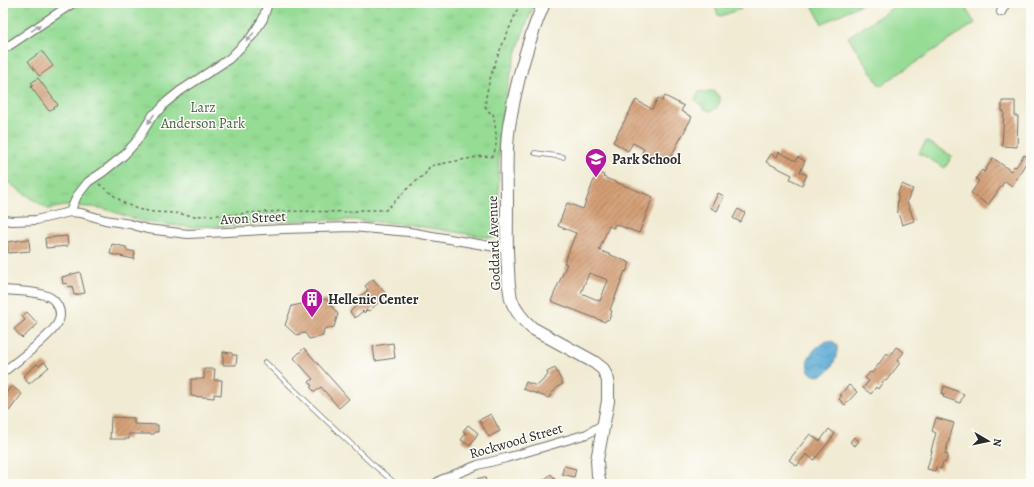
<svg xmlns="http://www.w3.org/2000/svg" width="1034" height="487" viewBox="0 0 1034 487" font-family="Alegreya,serif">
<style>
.grass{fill:url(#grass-tufts);stroke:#608460}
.pitch{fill:#96dc95;stroke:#608460}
.water{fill:url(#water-waves);stroke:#446b80}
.building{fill:url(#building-hatch);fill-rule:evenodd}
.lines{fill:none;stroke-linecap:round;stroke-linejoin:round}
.service-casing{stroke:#706e66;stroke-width:5.5}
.minor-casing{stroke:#706e66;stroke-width:10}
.secondary-casing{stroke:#706e66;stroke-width:14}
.path{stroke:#706e66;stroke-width:1.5;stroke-dasharray:3 3;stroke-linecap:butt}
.service{stroke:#fff;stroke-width:4}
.minor{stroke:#fff;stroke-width:8}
.secondary{stroke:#fff;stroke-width:12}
.oneway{fill:#a0a0a0}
.labels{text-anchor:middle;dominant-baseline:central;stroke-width:3;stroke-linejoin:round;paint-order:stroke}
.park-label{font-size:14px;fill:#4b604b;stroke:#fdfcf7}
.poi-label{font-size:14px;font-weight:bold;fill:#2b2b2b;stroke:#fdfcf7;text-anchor:start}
.street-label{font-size:14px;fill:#2b2b2b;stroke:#fdfcf7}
</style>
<defs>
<pattern id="grass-tufts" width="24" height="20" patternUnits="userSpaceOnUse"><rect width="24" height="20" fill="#96dc95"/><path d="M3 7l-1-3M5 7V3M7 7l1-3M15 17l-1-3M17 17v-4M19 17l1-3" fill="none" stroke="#81bd81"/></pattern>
<pattern id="water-waves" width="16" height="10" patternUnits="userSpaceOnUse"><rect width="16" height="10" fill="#5cabd6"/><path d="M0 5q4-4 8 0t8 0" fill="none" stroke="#4c8bae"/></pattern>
<pattern id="building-hatch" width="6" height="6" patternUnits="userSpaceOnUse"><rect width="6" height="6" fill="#d39e75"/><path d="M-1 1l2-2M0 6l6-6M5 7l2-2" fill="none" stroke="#ab8160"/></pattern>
</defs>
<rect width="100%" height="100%" fill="#fdfcf7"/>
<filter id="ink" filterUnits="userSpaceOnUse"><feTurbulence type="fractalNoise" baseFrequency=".025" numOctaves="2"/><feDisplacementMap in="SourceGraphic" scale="8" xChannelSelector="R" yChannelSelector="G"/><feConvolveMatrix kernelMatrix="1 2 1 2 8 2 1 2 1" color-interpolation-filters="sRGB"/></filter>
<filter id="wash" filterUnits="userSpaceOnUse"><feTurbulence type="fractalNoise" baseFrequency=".012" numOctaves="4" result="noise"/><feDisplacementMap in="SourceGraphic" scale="16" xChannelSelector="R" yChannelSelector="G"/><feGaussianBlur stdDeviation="0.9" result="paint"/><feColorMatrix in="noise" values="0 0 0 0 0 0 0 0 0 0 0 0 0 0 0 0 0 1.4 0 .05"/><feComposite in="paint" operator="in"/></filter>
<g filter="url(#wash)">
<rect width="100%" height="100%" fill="#f1ebd3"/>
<g class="grass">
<path d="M3,3H535C515,49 502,98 499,148C498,176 499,205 499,233L498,236L494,238L474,235L405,224L354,220H309L223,226L189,227L154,223L138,220L105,209L92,207L65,206L48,209L3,179Z"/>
<path d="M714,3H741V9L721,16L718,15Z"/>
<path d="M713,91L716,93L720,98C720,107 713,114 705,109C701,107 698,102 695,99L699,92Z"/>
</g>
<g class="pitch">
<path d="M811,3H863L822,24Z"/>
<path d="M900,3H962L975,23L880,86L848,37Z"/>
<path d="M926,141L952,156L945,168L919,153Z"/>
</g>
<path class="water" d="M827,341L834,342L837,346C838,352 836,358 833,364C818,393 787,362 827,341Z"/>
<g id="blocks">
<g class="building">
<path d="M42,51L53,66L39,76L28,61Z"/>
<path d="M38,78L58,105L49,111L31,87L33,85L31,83Z"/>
<path d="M665,96L684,106L681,111L692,117L668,162L661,158L658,163L641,154L644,149L633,143L628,151L613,142L636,100L652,109L658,98L662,101Z"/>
<path d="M1002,101H1015V116H1018L1017,147L1002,146L1004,111H1002Z"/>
<path d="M779,152L796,161L798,157L805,161L800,172L807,175L802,185L790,179L792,175L766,162L771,154L777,157Z"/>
<path d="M1024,155L1029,158L1012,186L1005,181L988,205L971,193L979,181L976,179L982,170L984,172L993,158L1011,171L1014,166L1016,167Z"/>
<path d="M597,172L604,175L603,177L653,197L639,233L615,224L613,228L609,226L599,250L630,263L626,272L625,271L610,310L612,311L609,320L607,319L605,322L551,301L567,264L564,263L576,233L558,226L567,203L583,209ZM589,273L608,280L600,301L581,293Z"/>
<path d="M902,184L913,189L907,201L914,221L902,225L897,210L898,196L897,195Z"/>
<path d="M718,193L724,196L717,211L711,208Z"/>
<path d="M738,209L745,213L740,222L733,218Z"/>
<path d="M67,236L68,246L46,248L45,238Z"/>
<path d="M29,239L30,251L8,253L7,242Z"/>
<path d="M112,244L126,247V250L135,252L134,259L110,254Z"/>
<path d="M80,272L85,293L74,295L72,286L68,287L67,283L63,284L62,277Z"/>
<path d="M373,279L387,295L369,311L367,310L364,313L363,311L355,318L350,312L357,305L356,303L359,300L358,298L368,290L365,286Z"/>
<path d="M326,299L338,314L334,327L324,329L323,336L309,339L305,333L296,335L285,325L292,306Z"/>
<path d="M27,312L38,324L22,338L14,329L25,320L22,316Z"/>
<path d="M393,343L395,358L375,361L373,346Z"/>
<path d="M896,347L904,352L897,361L900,363L886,381L884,380L878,389L876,387L871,394L863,388L869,381L865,378L870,372L872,373L887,353L890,356Z"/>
<path d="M304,348L349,399L339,408L321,387L315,392L310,387L312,386L309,382L313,379L294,358Z"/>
<path d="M223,352L232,353V355H237L236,365H223Z"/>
<path d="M44,362L49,367L29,384L23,376L37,364L39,366Z"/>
<path d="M555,368L563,384L559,386L551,394L549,398L523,389L526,382L537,386L548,375L547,372Z"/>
<path d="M204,369H215L214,380H222L221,395L214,394V398L191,396V379H204Z"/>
<path d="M849,385L857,392L845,405L839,399L842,396L840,395Z"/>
<path d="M12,386L22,394L9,411L3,406V397Z"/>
<path d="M944,386L964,394L960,403L943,397L944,394H942Z"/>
<path d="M491,414L500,431L489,437L479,420Z"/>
<path d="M111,417L134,418V424L158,425V432H154V434H129V439H110Z"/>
<path d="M936,418L954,423L945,454L948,455L945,463L943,462L941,469L936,467L935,471L927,469L932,451H931L936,433L932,431Z"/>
<path d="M468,425L478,433L470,446L461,440L466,433L463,431Z"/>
<path d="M829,429L835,434L814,460L806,454L797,466L789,460L810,434L820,441Z"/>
<path d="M854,437L859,441L855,446L850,442Z"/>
<path d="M564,466L576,469L574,477L562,474Z"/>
<path d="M551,474L559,484H539Z"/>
<path d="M485,477L487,484H466V481Z"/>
</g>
</g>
</g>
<g filter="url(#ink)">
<use href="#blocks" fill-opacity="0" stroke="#706e66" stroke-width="1"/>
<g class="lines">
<g class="service-casing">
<g id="service">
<path d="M535,153L563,157"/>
<path d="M265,362L370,462L396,484"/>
</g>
</g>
<g class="minor-casing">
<g id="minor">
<path d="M1001,12L1006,3"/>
<path d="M3,48L7,47L73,3"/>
<path d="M70,212L77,196L88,182L103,172L123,156L136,142L153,115L161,109L164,104L180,91L229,59L252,36L263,19L268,3"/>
<path d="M3,220L13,221L36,220L70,212L81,213L105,220L130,224L147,229L188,234L284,229L352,227L409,232L507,249"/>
<path d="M3,290C15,291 41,291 51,298C58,303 62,312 59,320C56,332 15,363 3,372"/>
<path d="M435,484L441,480L478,465L506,458L587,434L604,424"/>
</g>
</g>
<g class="secondary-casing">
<path id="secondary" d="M544,3C527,43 516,83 509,126C505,151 507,177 507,202C507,224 506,246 508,269C508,279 509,289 511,299C515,311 523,320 532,328L594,362L603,369L608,380V401L597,460L598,475L600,484"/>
</g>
<path class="path" d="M99,184L113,195L124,203L137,209L153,212L174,213L195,216L217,215H232L247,213L286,211L349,212L362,210H386L410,186L425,174L430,166L472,158L483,156L491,157C500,149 495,124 493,113L489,112L485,106C488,70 507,36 520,3"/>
<use href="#service" class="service"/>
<use href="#minor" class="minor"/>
<use href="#secondary" class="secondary"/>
</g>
<defs><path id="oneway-solid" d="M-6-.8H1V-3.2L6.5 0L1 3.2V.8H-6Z"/></defs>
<g class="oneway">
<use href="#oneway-solid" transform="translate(36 28) rotate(-34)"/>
<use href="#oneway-solid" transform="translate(250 37) rotate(132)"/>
<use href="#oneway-solid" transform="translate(151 119) rotate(124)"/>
</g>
</g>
<defs>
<g id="school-pin" transform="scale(1.15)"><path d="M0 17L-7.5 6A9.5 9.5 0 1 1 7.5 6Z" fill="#b5179e" stroke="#fdfcf7"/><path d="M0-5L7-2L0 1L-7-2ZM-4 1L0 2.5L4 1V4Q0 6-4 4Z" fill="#fff"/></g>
<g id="building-pin" transform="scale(1.15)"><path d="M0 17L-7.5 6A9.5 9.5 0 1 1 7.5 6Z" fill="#b5179e" stroke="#fdfcf7"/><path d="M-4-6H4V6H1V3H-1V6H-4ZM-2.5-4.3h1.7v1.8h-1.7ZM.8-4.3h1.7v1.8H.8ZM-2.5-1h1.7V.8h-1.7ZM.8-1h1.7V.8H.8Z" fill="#fff"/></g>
</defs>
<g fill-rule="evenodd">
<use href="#school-pin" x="596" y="159"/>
<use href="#building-pin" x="312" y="299"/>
</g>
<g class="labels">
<g class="park-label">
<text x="203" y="107">Larz<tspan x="203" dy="16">Anderson Park</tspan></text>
</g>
<g class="poi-label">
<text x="612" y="159">Park School</text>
<text x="328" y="299">Hellenic Center</text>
</g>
<g class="street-label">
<text transform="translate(253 218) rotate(-3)">Avon Street</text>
<text transform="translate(494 243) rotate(-92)">Goddard Avenue</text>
<text transform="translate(516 441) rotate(-16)">Rockwood Street</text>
</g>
</g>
<rect width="1034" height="487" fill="none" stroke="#fdfcf7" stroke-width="16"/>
<g transform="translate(988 441) rotate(99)" stroke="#fdfcf7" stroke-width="3" paint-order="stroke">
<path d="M0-3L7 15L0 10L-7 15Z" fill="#2b2b2b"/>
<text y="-6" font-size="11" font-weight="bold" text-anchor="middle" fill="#2b2b2b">N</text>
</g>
</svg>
